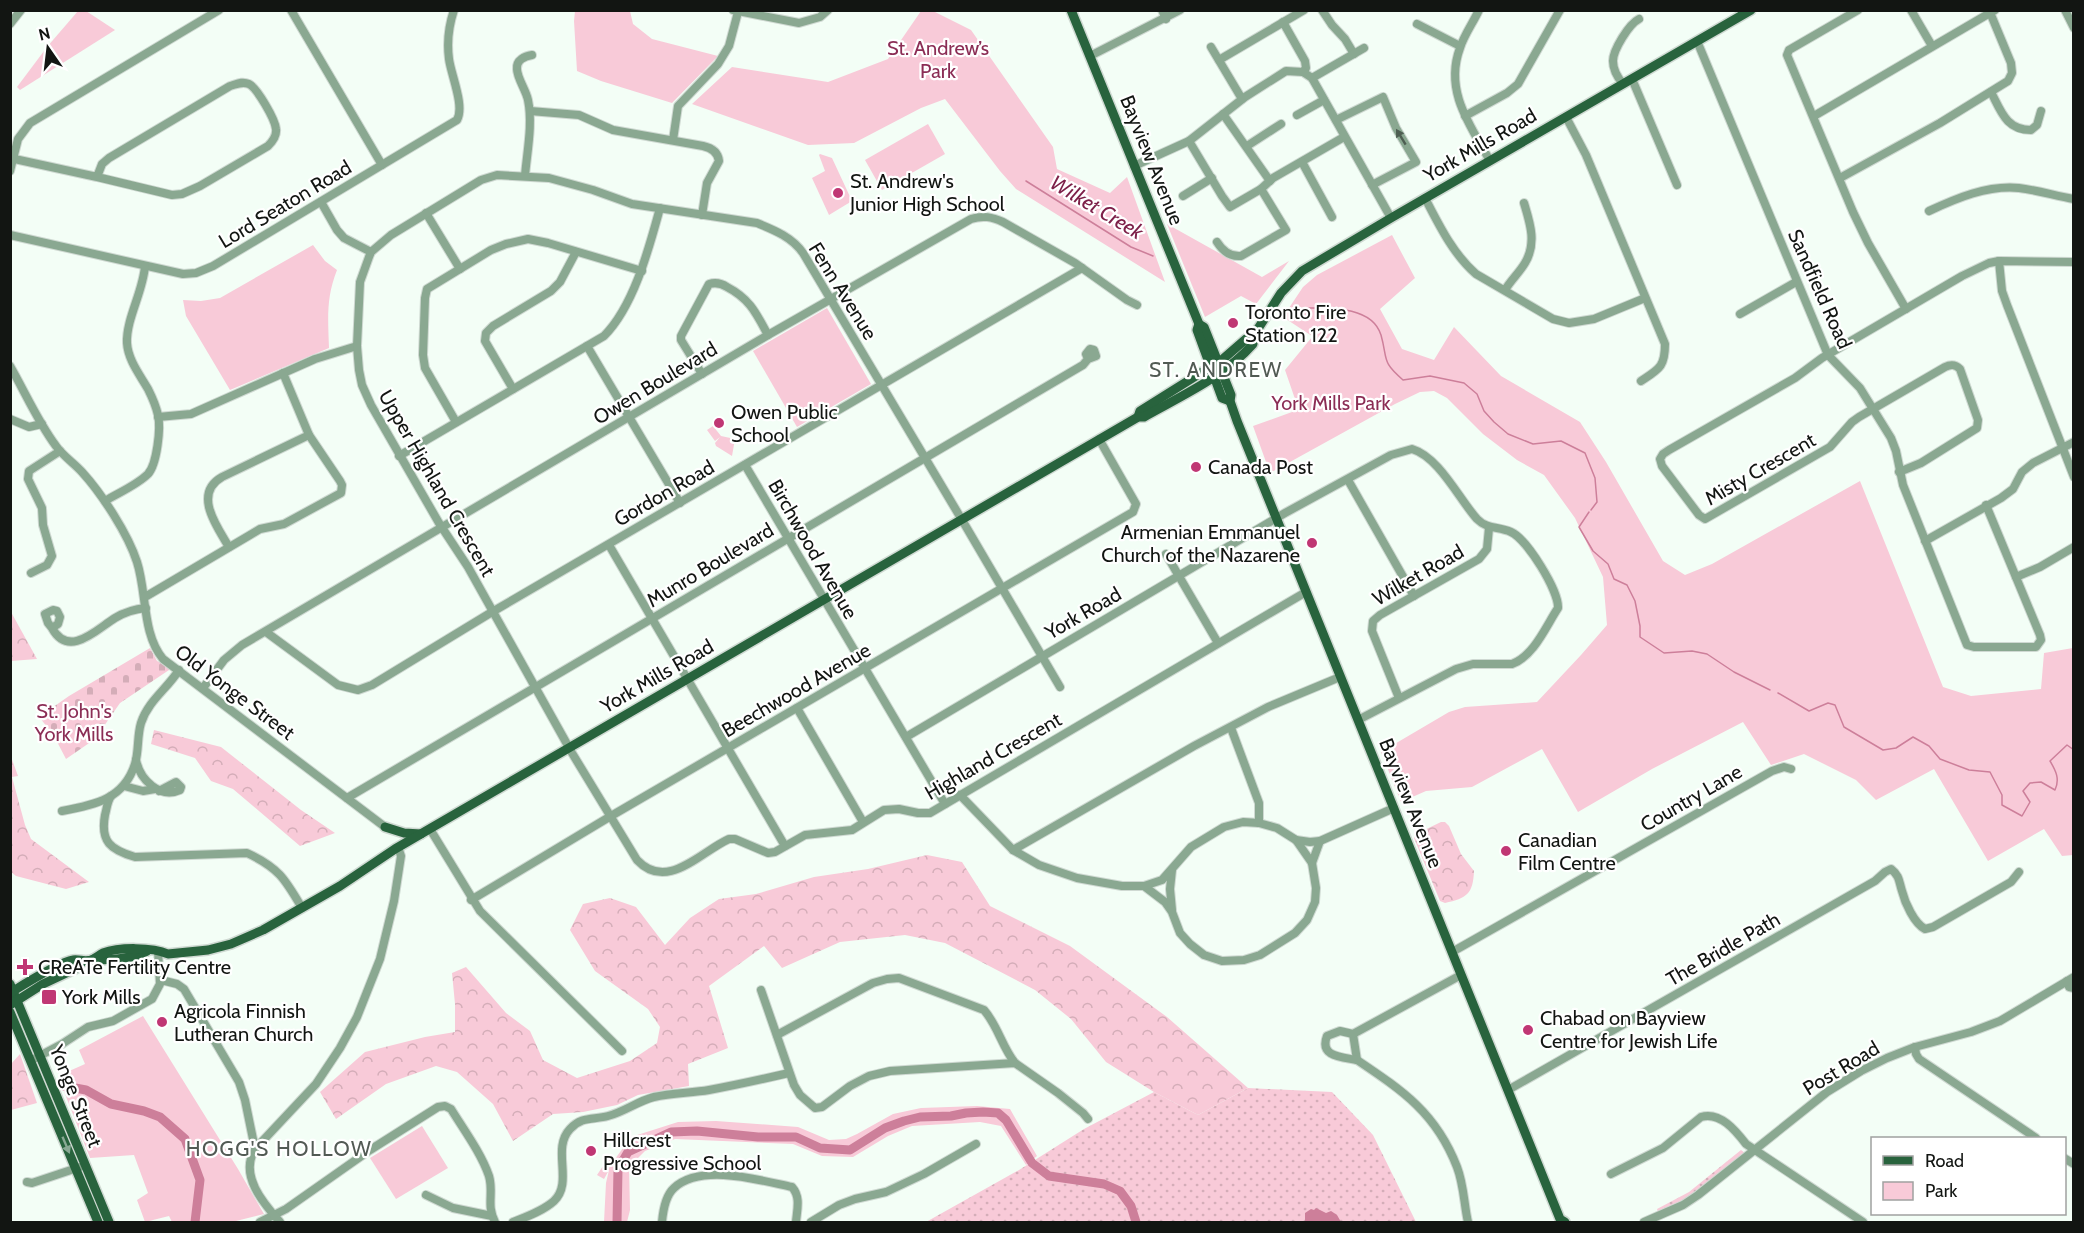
<svg xmlns="http://www.w3.org/2000/svg" width="2084" height="1233" viewBox="0 0 2084 1233" font-family="Cabin,sans-serif">
<style>
.grass{fill:url(#grass-dots)}
.forest{fill:url(#forest-crowns)}
.cemetery{fill:url(#cemetery-stones)}
.green{fill:#f8cad8}
.water{fill:#cd7f9a}
.lines{fill:none;stroke-linecap:round;stroke-linejoin:round}
.stream{stroke:#cd7f9a;stroke-width:1.5}
.river{stroke:#cd7f9a;stroke-width:9}
.minor-casing{stroke:#cfd9d2;stroke-width:10}
.major-casing{stroke:#cfd9d2;stroke-width:12}
.minor{stroke:#8aa891;stroke-width:8}
.major{stroke:#28633d;stroke-width:9}
.oneway{fill:#4e5e52}
.oneway2{fill:#89a994}
.poi-dot{fill:#c03774;stroke:#fff;stroke-width:2}
.labels{text-anchor:middle;dominant-baseline:central;stroke-width:4.5;stroke-linejoin:round;paint-order:stroke}
.park-label{font-size:20px;fill:#8b2d55;stroke:#fff}
.street-label{font-size:20px;fill:#121512;stroke:#fff}
.poi-label{font-size:20px;fill:#121512;stroke:#fff;text-anchor:start}
.water-label{font-size:21px;font-style:italic;fill:#7d2049;stroke:#fff}
.neighbourhood-label{font-size:21px;letter-spacing:1.5px;fill:#525a54;stroke:#fff}
</style>
<defs>
<pattern id="grass-dots" width="8" height="8" patternUnits="userSpaceOnUse" patternTransform="scale(1.5)"><rect width="8" height="8" fill="#f8cad8"/><path d="M2 2h.1M6 6h.1" fill="none" stroke="#d4adb8" stroke-width="1.8" stroke-linecap="round"/></pattern>
<pattern id="forest-crowns" width="20" height="18" patternUnits="userSpaceOnUse" patternTransform="scale(1.5)"><rect width="20" height="18" fill="#f8cad8"/><path d="M2 6a3 3 0 1 1 6 0M12 15a3 3 0 1 1 6 0" fill="none" stroke="#d4adb8"/></pattern>
<pattern id="cemetery-stones" width="16" height="16" patternUnits="userSpaceOnUse" patternTransform="scale(1.5)"><rect width="16" height="16" fill="#f8cad8"/><path d="M2 7V4a2 2 0 0 1 4 0v3zM10 15v-3a2 2 0 0 1 4 0v3z" fill="#d4adb8"/></pattern>
</defs>
<rect width="100%" height="100%" fill="#f3fef6"/>
<g class="grass">
<path d="M1248,1088L1332,1092L1373,1135L1416,1222H926L1019,1170L1084,1129L1154,1092L1198,1115Z"/>
<path d="M1741,1150L1745,1153L1744,1154L1691,1197L1680,1204L1658,1212L1657,1209L1689,1192Z"/>
</g>
<g class="forest">
<path d="M10,612H11L37,659L11,661Z"/>
<path d="M154,730L221,747L301,810L335,833L300,846L233,789L211,781L195,758L151,744Z"/>
<path d="M10,754L18,776L12,777L25,825L31,839L89,882L66,889L16,876L11,872Z"/>
<path d="M1441,822H1445L1449,826L1461,854L1474,871C1473,894 1467,898 1445,903L1440,901L1414,838L1416,834Z"/>
<path d="M927,855L962,862L990,906L1070,946L1167,1017L1248,1088L1198,1115L1154,1092L1106,1062L1071,1019L1035,990L945,943L905,935L840,942L782,968L764,946L709,986L728,1048L688,1064L689,1086L638,1095L617,1105L583,1112L553,1114L513,1141L493,1104L457,1072L436,1066L386,1084L336,1119L320,1092L365,1052L425,1037L455,1032V1004L452,973L466,967L506,1013L530,1031L543,1060L577,1078L630,1061L657,1043L660,1027L648,1009L595,971L570,930L583,904L610,898L636,907L665,945L690,918L719,899L756,894L814,877L868,869Z"/>
<path d="M20,1054L37,1103L11,1110V1064Z"/>
</g>
<path class="cemetery" d="M150,648L157,661L172,668L120,703L95,739L66,759L53,734L39,717L69,696Z"/>
<g class="green">
<path d="M78,11H86L115,30L20,90L17,87L47,47Z"/>
<path d="M575,11H630L633,24L652,39L718,56L672,103L601,81L577,71L574,21Z"/>
<path d="M921,11H933L971,30L1053,147L1057,169L1110,193L1127,177L1165,282L1016,189L1000,171L945,99L921,108L854,143L808,145L692,104L732,67L828,82L888,59Z"/>
<path d="M928,124L945,154L882,190L865,160Z"/>
<path d="M820,154L832,158L852,201L829,215L812,178L825,171L819,155Z"/>
<path d="M1167,224L1262,277L1289,261L1256,304L1241,296L1205,317Z"/>
<path d="M1392,235L1415,278L1380,309L1402,349L1434,360L1454,327L1501,376L1580,422L1606,462L1663,561L1685,575L1712,564L1860,481L1943,687L1971,696L2041,689L2044,653L2073,648V855L2062,856L2044,829L1988,861L1934,769L1876,800L1856,780L1804,754L1771,765L1743,722L1652,769L1578,812L1542,749L1472,787L1426,791L1401,802L1381,752L1449,712L1465,707L1537,702L1581,655L1607,625L1603,577L1575,518L1544,475L1517,460L1483,434L1447,398L1434,391L1420,392L1395,404L1270,473L1253,426L1292,412L1289,402L1295,399L1285,370L1312,337L1315,338L1283,317L1303,287L1317,275Z"/>
<path d="M313,245L325,261L337,270C326,298 328,318 329,348L230,390L186,316L183,300L201,301L220,298Z"/>
<path d="M827,308L871,384L797,427L753,351Z"/>
<path d="M713,426L721,436L735,439L732,456L716,446L715,443L720,437L715,441L707,430Z"/>
<path d="M143,1016L238,1169L264,1214L232,1222H172L169,1216L145,1222L137,1200L148,1193L134,1155L90,1158L58,1076L85,1064L79,1050Z"/>
<path d="M977,1106L1010,1109L1037,1156L1026,1165L1001,1126L980,1122L912,1126L888,1136L853,1157L822,1156L793,1144L675,1139L645,1151L629,1167L630,1210L627,1222H604L606,1183L609,1170L604,1179L597,1175L609,1157L615,1159L631,1137L678,1122L716,1121L798,1127L829,1140L846,1139L857,1134L893,1114L921,1108Z"/>
<path d="M422,1126L448,1168L396,1199L370,1158Z"/>
</g>
<path class="water" d="M1316,1208L1326,1213L1331,1211L1337,1215L1341,1222H1305V1213L1311,1209L1314,1210Z"/>
<g class="lines">
<g class="stream">
<path d="M1026,181L1131,247L1153,256"/>
<path d="M1306,308C1330,308 1372,306 1381,335C1388,360 1381,361 1403,380L1430,376L1464,383L1477,394L1484,411L1494,422L1508,434L1533,444L1561,441L1585,453L1595,478L1597,502L1591,510"/>
<path d="M1589,512L1579,527L1593,551L1608,564L1614,579L1627,585L1635,601L1640,626V637L1664,653L1692,651L1707,654L1734,672L1770,690"/>
<path d="M1778,693L1809,711L1828,703L1835,705L1844,727L1883,750L1896,748L1913,737L1929,746L1940,759L1969,770L1990,772L2002,795V805L2022,816L2030,802L2023,791L2030,783L2041,782L2055,790C2060,779 2056,771 2050,761L2067,745L2074,750"/>
</g>
<g class="river">
<path d="M48,1083L86,1090L111,1104L144,1111L160,1117L185,1139L200,1180L195,1222"/>
<path d="M617,1222L618,1169L628,1152L671,1132L697,1131L758,1137H796L820,1148L850,1150L885,1128L904,1121L920,1117L951,1116L966,1113L983,1112L998,1113L1006,1120L1032,1163L1049,1176L1104,1184L1120,1191L1131,1206L1136,1222"/>
</g>
<g class="minor-casing">
<g id="minor">
<path d="M291,10L382,165"/>
<path d="M733,10L799,23L820,17L828,10"/>
<path d="M1162,10L1166,19"/>
<path d="M1322,10L1332,25L1345,39L1354,54"/>
<path d="M1479,10C1473,23 1464,35 1460,48C1444,91 1470,125 1490,161"/>
<path d="M1858,10L1789,50L1787,55L1853,212L1868,243L1906,309"/>
<path d="M1911,10L1932,46"/>
<path d="M2065,10L2074,28"/>
<path d="M1283,22L1305,61L1306,68L1303,72"/>
<path d="M10,24L21,10"/>
<path d="M1417,24L1460,46"/>
<path d="M1697,41L1828,355L1860,388L1891,438L1896,451L1903,485L1967,645L1974,647H2036L2041,640L2040,635L1986,505"/>
<path d="M1211,47L1242,99"/>
<path d="M1090,56L1180,10"/>
<path d="M1219,60L1304,10"/>
<path d="M1312,78L1364,48"/>
<path d="M1632,79L1677,185"/>
<path d="M1623,84C1618,78 1613,69 1613,61C1613,50 1629,24 1639,19"/>
<path d="M1991,92C2001,111 2006,130 2031,130L2037,125L2041,111"/>
<path d="M530,111L579,115L613,130L703,146C712,148 718,152 719,161L707,183L702,215"/>
<path d="M1223,114L1270,181"/>
<path d="M1297,115L1324,100"/>
<path d="M1465,116L1507,93L1518,84L1560,10"/>
<path d="M1814,116L1995,10"/>
<path d="M1566,117L1586,155L1665,344C1665,367 1659,369 1641,381"/>
<path d="M1336,120L1383,97L1396,128L1416,162L1372,185"/>
<path d="M673,140L678,106L718,64L729,46L738,12"/>
<path d="M1189,141L1222,196L1230,207L1261,189L1273,178L1344,137"/>
<path d="M1247,146L1281,124"/>
<path d="M10,158L97,177L102,164L109,158L230,86C237,84 242,81 249,84C257,88 275,119 276,129C277,136 273,141 268,146L200,186L182,194L172,195L97,177"/>
<path d="M1302,162L1332,217"/>
<path d="M1134,166L1189,141L1245,97L1286,71L1303,72L1312,78L1391,218"/>
<path d="M10,171L18,139L30,123L219,10"/>
<path d="M525,176C527,152 533,124 528,100C526,90 517,78 517,69C516,60 525,56 532,55"/>
<path d="M1840,178L1940,123L2008,81L2012,73L2011,63L1989,10"/>
<path d="M1183,196L1212,178"/>
<path d="M1425,198C1439,225 1453,254 1476,274L1553,319L1569,323L1594,319L1645,298"/>
<path d="M321,202L337,230L344,238L371,252"/>
<path d="M1929,211C1957,198 1987,185 2019,188C2037,190 2056,196 2074,199"/>
<path d="M426,213L460,269"/>
<path d="M10,235L183,274L196,273L213,266L457,120C465,106 451,75 449,59C447,44 449,25 454,10"/>
<path d="M1217,242C1222,250 1230,257 1241,256L1286,230L1261,189"/>
<path d="M1999,261L2002,291L2007,305L2074,477"/>
<path d="M1505,290C1511,280 1519,273 1525,263C1537,243 1530,223 1524,203"/>
<path d="M1740,314L1796,282"/>
<path d="M587,346L680,503"/>
<path d="M10,366C25,392 38,422 56,446C63,456 74,463 82,472C102,494 128,534 137,562C147,593 142,634 163,659L385,827"/>
<path d="M702,374L681,340V336L709,284C716,282 721,283 727,287C750,299 756,313 768,335"/>
<path d="M513,389L485,341L486,333L493,326L551,291L560,282L576,252"/>
<path d="M158,417L191,414L315,359L357,346"/>
<path d="M10,419L29,427L42,424"/>
<path d="M456,422L425,368L423,355L425,298L427,289L491,250L506,244L528,239L548,243L642,271"/>
<path d="M399,456L604,336C634,306 649,248 660,208"/>
<path d="M745,465L945,804"/>
<path d="M1899,472L1921,463L1977,428L1978,420L1960,369C1955,364 1951,364 1945,367L1859,417L1852,422L1830,447L1705,519L1699,515L1662,466L1660,459L1663,454L1669,450L1795,378L1822,358L1962,276L1989,263L1999,261L2074,262"/>
<path d="M1348,480L1414,596"/>
<path d="M105,501C118,493 137,485 148,474C157,464 161,428 158,415C156,406 152,397 148,389C140,375 128,360 127,343C126,319 143,292 145,266"/>
<path d="M1925,541L2001,498L2013,489L2022,472L2033,463L2074,442"/>
<path d="M609,545L785,846"/>
<path d="M229,547C218,528 192,494 222,477L309,435"/>
<path d="M1166,554L1218,643"/>
<path d="M31,573L47,565L52,556L43,525L42,508L28,479L29,471L60,451"/>
<path d="M2016,577L2040,567L2074,547"/>
<path d="M145,597L250,535L260,529L284,524L341,493L342,485L340,481L309,435L283,373"/>
<path d="M52,628L48,623L45,614L53,610L57,611L60,617L58,624L52,628C69,659 97,629 115,618C125,612 135,609 146,608"/>
<path d="M266,632L338,685L358,690L372,685L492,612L1082,268"/>
<path d="M1060,687L965,525L803,253C792,237 774,230 757,223L632,204L593,190L549,178L497,175L481,180L391,235L371,252L369,257L360,282L357,346L359,370L362,385L371,405L439,523L468,567L572,753L637,860C667,892 700,852 729,839H735L768,853L775,852L805,835L852,830L884,810L899,809L918,813H930L1306,592"/>
<path d="M203,688L224,660L242,645L768,335L971,219C983,215 992,217 1003,222L1075,263L1127,300L1137,305"/>
<path d="M1399,698L1372,631L1373,621L1380,615L1479,559L1487,549L1489,528"/>
<path d="M797,708L863,822"/>
<path d="M1231,728L1259,803V823"/>
<path d="M906,737L1285,513L1391,455L1412,449C1439,457 1459,499 1477,519C1488,530 1498,526 1511,532C1527,539 1559,591 1558,608C1546,626 1534,656 1512,664H1473L1456,669L1358,720"/>
<path d="M136,760C140,780 160,799 180,790L181,787L176,782L159,791"/>
<path d="M124,786L143,791L155,789"/>
<path d="M960,795L1013,850L1039,865L1077,878L1122,886H1144L1165,902L1172,912L1180,933L1190,944L1204,955L1222,961L1244,960L1260,955L1295,933L1307,920L1315,902L1316,888L1312,863L1320,841L1394,808"/>
<path d="M111,796C107,802 107,808 105,815C100,842 111,850 135,857L247,853C279,868 285,879 302,908"/>
<path d="M347,798L1083,365L1088,359L1096,356L1094,350L1090,349L1086,354L1088,359"/>
<path d="M62,811C95,805 124,799 135,764C139,751 137,736 141,723C148,701 167,689 179,670"/>
<path d="M430,829L480,911L622,1051"/>
<path d="M1296,840L1312,863"/>
<path d="M1013,850L1194,746L1268,707L1340,677"/>
<path d="M1172,870L1170,889L1172,910"/>
<path d="M1144,886L1162,880L1191,847L1224,827L1243,822L1259,823L1277,828L1296,840L1310,842L1320,841"/>
<path d="M471,900L611,816L1133,512L1136,504L1099,439"/>
<path d="M1452,952L1772,771L1784,767L1791,769"/>
<path d="M161,980L177,984L184,989L239,1082L245,1100L255,1149"/>
<path d="M2067,981L2069,987L2074,988"/>
<path d="M761,990L794,1085L800,1095L815,1108L822,1107L850,1086L869,1076L890,1071L1015,1063L1058,1093L1083,1113L1088,1119"/>
<path d="M1353,1034L1357,1060C1403,1091 1436,1113 1457,1167C1464,1185 1464,1205 1468,1222"/>
<path d="M777,1035L873,983L887,979L899,978L984,1010C998,1026 1002,1047 1015,1063"/>
<path d="M1915,1047L1916,1054L1919,1059L2036,1138"/>
<path d="M32,1060L62,1044L88,1027L113,1021L152,999L160,984L158,951"/>
<path d="M1357,1060C1342,1057 1319,1057 1327,1036L1340,1031L1353,1034L1461,975"/>
<path d="M1508,1090L1875,881L1885,872L1891,869C1900,876 1899,882 1902,891C1905,903 1914,923 1925,929L1933,927L2011,882L2019,872"/>
<path d="M2064,1158L2074,1164"/>
<path d="M1611,1174L1663,1148L1701,1117C1720,1111 1736,1131 1746,1144L1863,1222"/>
<path d="M27,1182L32,1183L80,1167"/>
<path d="M426,1195L453,1208L492,1216"/>
<path d="M260,1222L286,1209L370,1150L438,1107L445,1106L451,1109C464,1130 481,1153 489,1176C494,1193 486,1205 495,1222"/>
<path d="M280,1222C263,1203 239,1175 255,1149L316,1084L340,1048L357,1017L380,959L394,901L401,856L398,847"/>
<path d="M513,1222C526,1217 543,1211 554,1201C574,1182 551,1149 570,1129C582,1116 593,1120 608,1116C624,1112 638,1101 654,1097C672,1093 691,1093 709,1090C736,1085 763,1079 789,1073"/>
<path d="M662,1222C663,1211 665,1196 674,1188C701,1163 759,1180 792,1187C801,1197 797,1210 796,1222"/>
<path d="M811,1222L839,1205L855,1199L886,1192L924,1174L976,1144"/>
<path d="M1644,1222L1683,1205L1698,1195L1827,1092L1861,1071L1887,1058L1915,1047L1971,1032L2000,1021L2074,977"/>
</g>
</g>
<g class="major-casing">
<g id="major">
<path d="M1071,10L1199,324L1204,327L1231,395L1230,401L1237,421L1560,1219L1565,1222"/>
<path d="M1199,324L1197,330L1222,398L1230,401"/>
<path d="M1138,417L1140,411L1223,359L1246,339L1252,338"/>
<path d="M385,827L404,833L421,834"/>
<path d="M94,959C106,961 137,958 147,951"/>
<path d="M10,984L109,1222"/>
<path d="M10,993C23,985 59,962 73,960C79,959 84,962 91,960C96,958 99,955 103,953C119,947 152,947 168,954L208,950L231,944L263,930L340,886L395,849L1138,417H1144C1181,396 1224,377 1253,344L1252,338L1281,293L1302,271L1391,218L1751,10"/>
<path d="M10,1005L43,984L77,968L82,962"/>
<path d="M10,1012L98,1222"/>
</g>
</g>
<use href="#minor" class="minor"/>
<use href="#major" class="major"/>
</g>
<defs><path id="oneway-solid" d="M-6-.8H1V-3.2L6.5 0L1 3.2V.8H-6Z" transform="scale(1.5)"/></defs>
<use class="oneway" href="#oneway-solid" transform="translate(1401 137) rotate(-121)"/>
<use class="oneway2" href="#oneway-solid" transform="translate(66 1145) rotate(67)"/>
<g class="poi-dot">
<circle cx="838" cy="193" r="6"/>
<circle cx="1233" cy="323" r="6"/>
<circle cx="719" cy="423" r="6"/>
<circle cx="1196" cy="467" r="6"/>
<circle cx="1312" cy="543" r="6"/>
<circle cx="1506" cy="851" r="6"/>
<path d="M22 958h6v6h6v6h-6v6h-6v-6h-6v-6h6z"/>
<rect x="41" y="989" width="16" height="16" rx="3"/>
<circle cx="162" cy="1022" r="6"/>
<circle cx="1528" cy="1030" r="6"/>
<circle cx="591" cy="1151" r="6"/>
</g>
<g class="labels">
<g class="park-label">
<text x="938" y="48">St. Andrew’s<tspan x="938" dy="23">Park</tspan></text>
<text x="1331" y="403">York Mills Park</text>
<text x="74" y="711">St. John's<tspan x="74" dy="23">York Mills</tspan></text>
</g>
<g class="street-label">
<text transform="translate(1480 145) rotate(-30)">York Mills Road</text>
<text transform="translate(1152 160) rotate(68)">Bayview Avenue</text>
<text transform="translate(285 204) rotate(-31)">Lord Seaton Road</text>
<text transform="translate(1820 289) rotate(66)">Sandfield Road</text>
<text transform="translate(843 291) rotate(58)">Fenn Avenue</text>
<text transform="translate(655 383) rotate(-31)">Owen Boulevard</text>
<text transform="translate(1760 469) rotate(-30)">Misty Crescent</text>
<text transform="translate(437 483) rotate(60)">Upper Highland Crescent</text>
<text transform="translate(664 493) rotate(-30)">Gordon Road</text>
<text transform="translate(813 549) rotate(60)">Birchwood Avenue</text>
<text transform="translate(710 565) rotate(-31)">Munro Boulevard</text>
<text transform="translate(1418 575) rotate(-30)">Wilket Road</text>
<text transform="translate(1083 613) rotate(-30)">York Road</text>
<text transform="translate(657 676) rotate(-30)">York Mills Road</text>
<text transform="translate(796 690) rotate(-30)">Beechwood Avenue</text>
<text transform="translate(235 692) rotate(37)">Old Yonge Street</text>
<text transform="translate(993 756) rotate(-30)">Highland Crescent</text>
<text transform="translate(1691 798) rotate(-30)">Country Lane</text>
<text transform="translate(1411 803) rotate(68)">Bayview Avenue</text>
<text transform="translate(1723 949) rotate(-30)">The Bridle Path</text>
<text transform="translate(1841 1068) rotate(-31)">Post Road</text>
<text transform="translate(76 1096) rotate(68)">Yonge Street</text>
</g>
<g class="poi-label">
<text x="850" y="181">St. Andrew's<tspan x="850" dy="23">Junior High School</tspan></text>
<text x="1245" y="312">Toronto Fire<tspan x="1245" dy="23">Station 122</tspan></text>
<text x="731" y="412">Owen Public<tspan x="731" dy="23">School</tspan></text>
<text x="1208" y="467">Canada Post</text>
<text x="1300" y="532" text-anchor="end">Armenian Emmanuel<tspan x="1300" dy="23">Church of the Nazarene</tspan></text>
<text x="1518" y="840">Canadian<tspan x="1518" dy="23">Film Centre</tspan></text>
<text x="38" y="967">CReATe Fertility Centre</text>
<text x="62" y="997">York Mills</text>
<text x="174" y="1011">Agricola Finnish<tspan x="174" dy="23">Lutheran Church</tspan></text>
<text x="1540" y="1018">Chabad on Bayview<tspan x="1540" dy="23">Centre for Jewish Life</tspan></text>
<text x="603" y="1140">Hillcrest<tspan x="603" dy="23">Progressive School</tspan></text>
</g>
<g class="water-label">
<text transform="translate(1097 207) rotate(31)">Wilket Creek</text>
</g>
<g class="neighbourhood-label">
<text x="1216" y="369">ST. ANDREW</text>
<text x="279" y="1148">HOGG'S HOLLOW</text>
</g>
</g>
<rect width="2084" height="1233" fill="none" stroke="#121512" stroke-width="24"/>
<rect x="1871" y="1137" width="195" height="78" fill="#ffffff" stroke="#a0a1a0" stroke-width="1.5"/>
<rect x="1883" y="1156" width="30" height="9" fill="#28633d" stroke="#a0a1a0" stroke-width="1.5"/>
<text x="1925" y="1167" font-size="18" fill="#121512">Road</text>
<rect x="1883" y="1182" width="30" height="18" fill="#f8cad8" stroke="#a0a1a0" stroke-width="1.5"/>
<text x="1925" y="1197" font-size="18" fill="#121512">Park</text>
<g transform="translate(48 48) rotate(346)" stroke="#ffffff" stroke-width="4.5" paint-order="stroke">
<path d="M0-4.5L10 22L0 15L-10 22Z" fill="#121512"/>
<text y="-9" font-size="16" font-weight="bold" text-anchor="middle" fill="#121512">N</text>
</g>
</svg>
